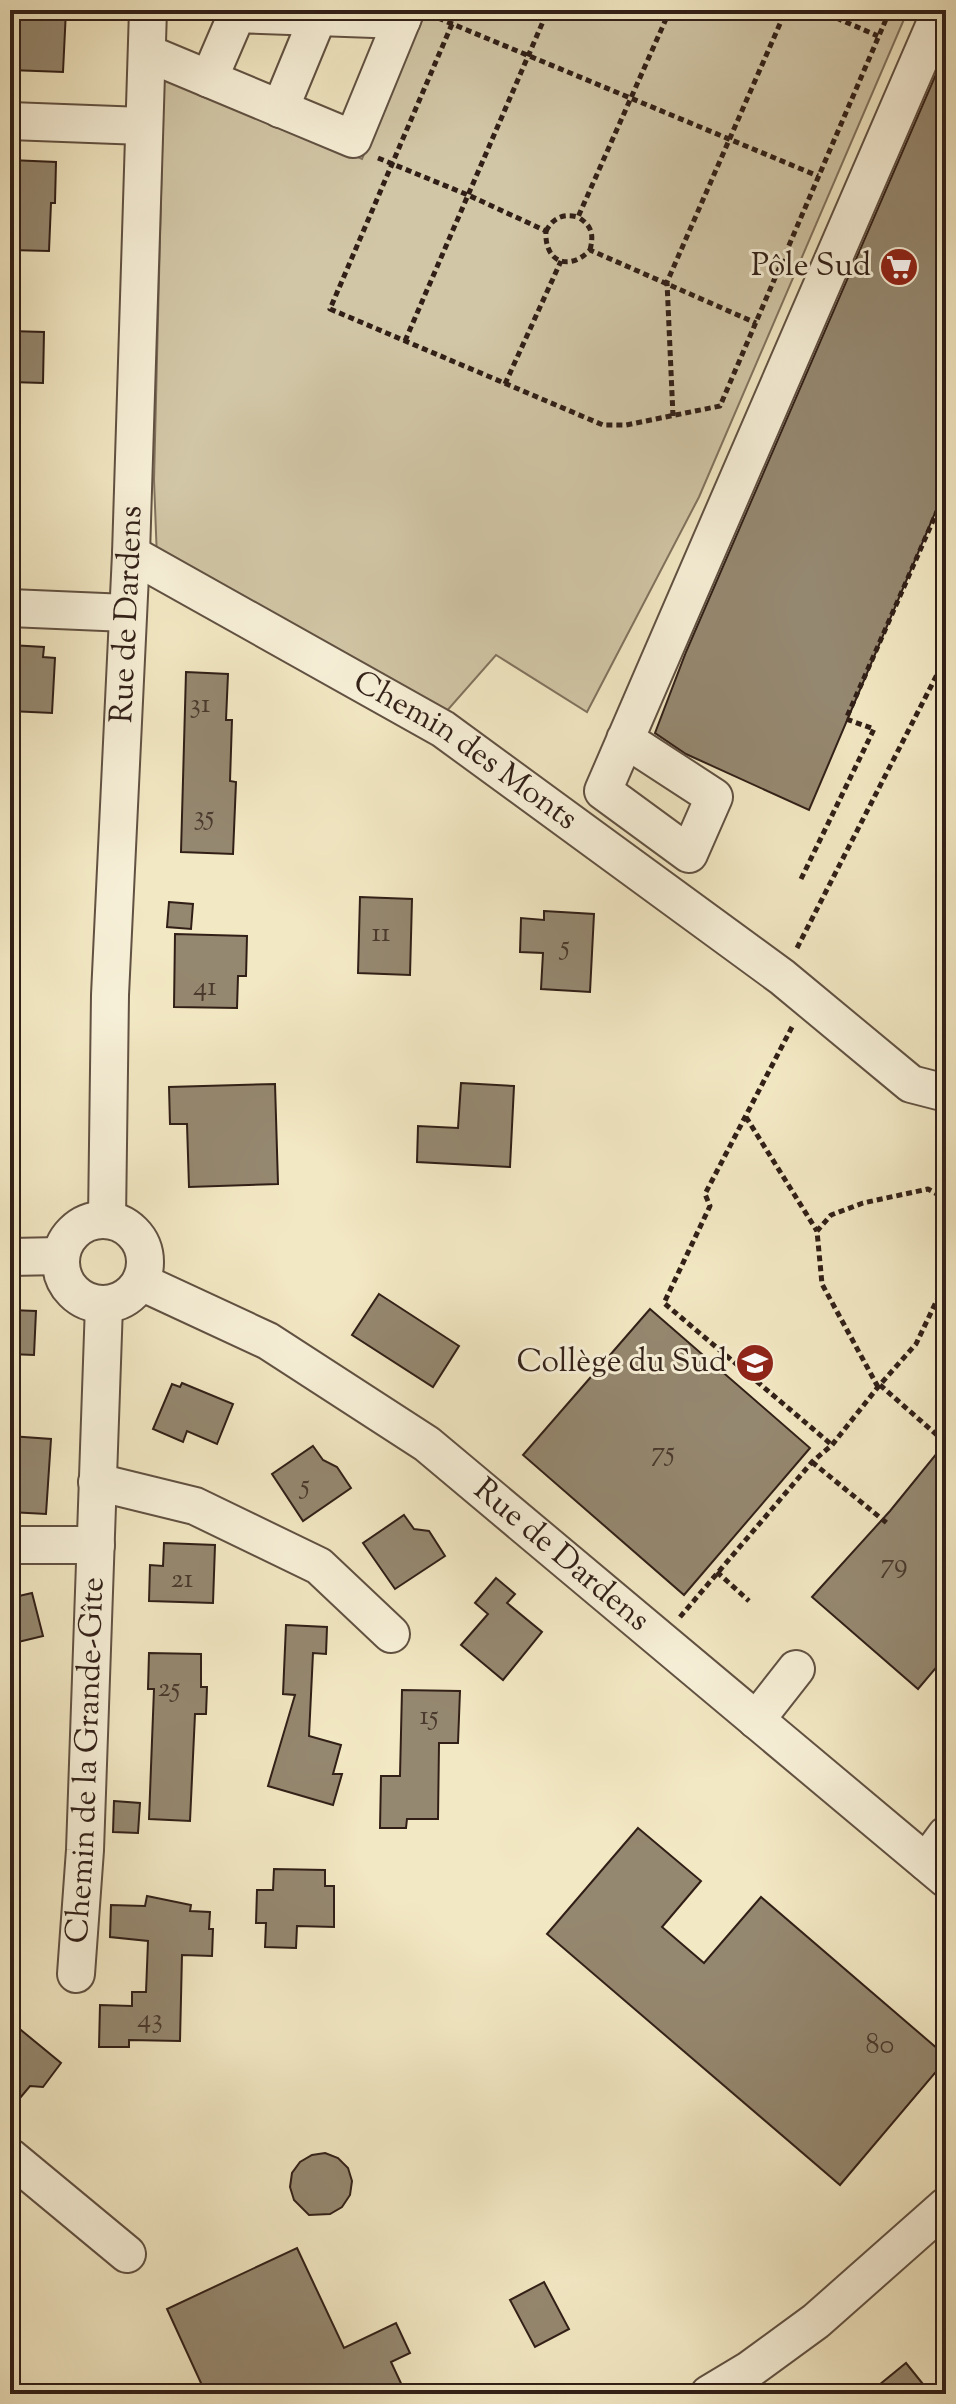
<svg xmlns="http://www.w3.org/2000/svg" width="956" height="2404" viewBox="0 0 956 2404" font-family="'Sorts Mill Goudy',serif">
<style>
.green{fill:#d1c6a6;stroke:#81725e;stroke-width:2}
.building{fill:#958870;stroke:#311f17;stroke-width:2}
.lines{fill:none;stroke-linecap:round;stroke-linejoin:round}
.minor-casing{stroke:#615142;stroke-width:40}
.path{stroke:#311f17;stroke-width:5;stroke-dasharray:6 4;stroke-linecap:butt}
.minor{stroke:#f7f0d8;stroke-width:36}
.labels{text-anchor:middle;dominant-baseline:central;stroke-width:6;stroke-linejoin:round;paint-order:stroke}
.number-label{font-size:28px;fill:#4a392d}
.poi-label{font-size:32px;fill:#311f17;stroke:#f7f0d8;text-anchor:end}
.street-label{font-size:32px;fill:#311f17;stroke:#f7f0d8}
</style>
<rect width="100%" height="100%" fill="#f2e8c3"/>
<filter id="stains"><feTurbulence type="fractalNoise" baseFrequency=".0025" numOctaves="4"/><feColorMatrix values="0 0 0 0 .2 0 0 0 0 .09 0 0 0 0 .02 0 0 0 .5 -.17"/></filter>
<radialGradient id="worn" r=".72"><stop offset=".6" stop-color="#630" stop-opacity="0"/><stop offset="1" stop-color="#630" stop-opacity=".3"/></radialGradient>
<path class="green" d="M425,10H908L699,497L587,712L496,655L445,713L157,559L154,480L164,74L362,159Z"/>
<g class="building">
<path d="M10,10H66L63,72L10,70Z"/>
<path d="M946,51V487L809,810L686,754L655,733L686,652Z"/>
<path d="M10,160L56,162L55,203H51L49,251L10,250Z"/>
<path d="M10,331L44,332L43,383L10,382Z"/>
<path d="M10,645L44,647L43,657L55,658L52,713L10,711Z"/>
<path d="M186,672L228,674L226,720H232L230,781L236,782L233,854L181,852Z"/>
<path d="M360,897L412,899L410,975L358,973Z"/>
<path d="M169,902L193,904L191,929L167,927Z"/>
<path d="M544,911L594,914L590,992L541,989L543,953L520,952L521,918L544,920Z"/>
<path d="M175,934L247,936L246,976H238L237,1008L174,1007Z"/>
<path d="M461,1083L514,1086L510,1167L417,1162L418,1126L458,1128Z"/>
<path d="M275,1084L278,1184L189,1187L187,1124H170L169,1087Z"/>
<path d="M379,1294L459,1346L433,1387L352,1335Z"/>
<path d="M650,1309L810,1448L684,1595L523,1455Z"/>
<path d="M10,1310L36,1311L34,1355L10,1354Z"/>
<path d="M182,1383L233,1404L217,1444L187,1431L183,1442L153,1429L172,1384L180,1387Z"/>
<path d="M10,1436L51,1439L46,1514L10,1512Z"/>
<path d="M946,1442V1656L918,1689L812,1597L890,1511Z"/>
<path d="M313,1446L323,1460L337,1467L351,1488L303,1521L272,1474Z"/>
<path d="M404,1515L414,1529L429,1531L445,1556L395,1589L363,1543Z"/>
<path d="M164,1543L215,1545L213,1603L149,1601L150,1565L163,1566Z"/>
<path d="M496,1578L515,1594L507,1603L542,1632L503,1680L461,1645L488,1614L475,1603Z"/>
<path d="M32,1593L43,1636L10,1644V1598Z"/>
<path d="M286,1625L327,1627L326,1654L313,1653L309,1736L341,1745L333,1774H342L333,1805L268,1786L295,1695L283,1694Z"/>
<path d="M149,1653L201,1654V1687H207L206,1714H195L190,1821L149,1819L154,1689H148Z"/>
<path d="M402,1690L460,1691L458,1743H439L438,1819H407L406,1828H380L381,1776H400Z"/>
<path d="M114,1801L140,1803L138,1833L113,1832Z"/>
<path d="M638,1828L701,1881L662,1927L704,1963L761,1897L946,2056V2060L840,2185L547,1934Z"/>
<path d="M274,1869L325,1870V1886H334V1927L297,1926L296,1948L265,1947L266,1923H256L257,1890H273Z"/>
<path d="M147,1896L191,1905L190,1911L210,1912L209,1929H213L212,1956L182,1955L180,2041L129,2040V2047H99L100,2005L132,2006V1992H146L148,1941L110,1937L111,1905L145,1906Z"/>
<path d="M10,2021L61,2063L43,2087L30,2086L10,2110Z"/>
<path d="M325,2153L338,2158L348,2168L352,2181L350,2195L342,2207L330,2214L309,2215L294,2200L290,2187L292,2173L300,2162L312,2155Z"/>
<path d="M297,2248L344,2348L396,2323L410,2353L391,2362L406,2394H206L167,2309Z"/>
<path d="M544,2282L569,2329L535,2347L510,2300Z"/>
<path d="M906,2363L931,2394H868Z"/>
</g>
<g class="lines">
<g class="minor-casing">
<g id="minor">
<path d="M147,53L353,139L406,10"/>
<path d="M209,79L237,14L402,20"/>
<path d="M280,109L318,17"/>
<path d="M10,121L143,126"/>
<path id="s1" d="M131,554L443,729L782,977L911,1084L946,1093"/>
<path d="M10,608L127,613"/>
<path d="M625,739L714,797L689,854L603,791L941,10"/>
<circle cx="103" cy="1262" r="42"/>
<path id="s2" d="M107,1220L110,995L131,554L148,10"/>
<path d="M10,1257L61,1256"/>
<path id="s3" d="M141,1282L268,1341L427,1444L946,1879"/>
<path d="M97,1482L195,1506L319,1566L391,1634"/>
<path d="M10,1545H96"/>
<path d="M756,1720L796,1669"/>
<path d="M926,1862L946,1835"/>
<path id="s4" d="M76,1974L85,1850L104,1305"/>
<path d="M10,2157L127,2254"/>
<path d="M709,2394L749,2370L816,2321L946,2206"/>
</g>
</g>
<g class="path">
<path d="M818,10L878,36"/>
<path d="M438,18L818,176"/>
<path d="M452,24L330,309L603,425H626L720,406L890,10"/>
<path d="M378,158L468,195L546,231C544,262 569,272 590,250L756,323"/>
<path d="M546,231C553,218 563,213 578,217"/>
<path d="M590,250C594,234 592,226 578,217L670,10"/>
<path d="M405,341L548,10"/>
<path d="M505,384L561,261"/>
<path d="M673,416L667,282L786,10"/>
<path d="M801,879L874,729L846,719L946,491"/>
<path d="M797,948L946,657"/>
<path d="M792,1027L705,1194L710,1206L664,1303L832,1445"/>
<path d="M746,1117L817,1231"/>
<path d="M935,1304L946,1314"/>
<path d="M880,1385L946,1443"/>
<path d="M878,1387L822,1284L817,1231L831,1215L863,1203L928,1189L946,1199"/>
<path d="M812,1462L888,1524"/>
<path d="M717,1572L749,1601"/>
<path d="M680,1617L812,1462L832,1445L878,1387L916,1344L946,1281"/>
</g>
<use href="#minor" class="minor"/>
</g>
<defs>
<g id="supermarket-disc" transform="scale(2)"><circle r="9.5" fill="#8f2418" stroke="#f7f0d8"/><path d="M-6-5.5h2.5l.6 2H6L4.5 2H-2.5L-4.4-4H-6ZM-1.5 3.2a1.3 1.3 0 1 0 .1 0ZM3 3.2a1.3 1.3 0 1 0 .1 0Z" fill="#fff"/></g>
<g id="school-disc" transform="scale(2)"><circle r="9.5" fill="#8f2418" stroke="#f7f0d8"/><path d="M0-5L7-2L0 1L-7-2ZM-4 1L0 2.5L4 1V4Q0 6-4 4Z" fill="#fff"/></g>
</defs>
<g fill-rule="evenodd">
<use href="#supermarket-disc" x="899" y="267"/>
<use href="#school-disc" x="755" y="1363"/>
</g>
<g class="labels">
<g class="number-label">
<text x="200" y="705">31</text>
<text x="204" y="817">35</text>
<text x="381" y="934">11</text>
<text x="565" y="947">5</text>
<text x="205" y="988">41</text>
<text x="663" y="1453">75</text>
<text x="305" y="1486">5</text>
<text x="894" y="1565">79</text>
<text x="182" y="1580">21</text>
<text x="169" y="1689">25</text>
<text x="429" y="1717">15</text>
<text x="150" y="2020">43</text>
<text x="880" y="2046">80</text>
</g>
<g class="poi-label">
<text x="871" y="267">Pôle Sud</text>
<text x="727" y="1363">Collège du Sud</text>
</g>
<g class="street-label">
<text stroke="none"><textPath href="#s2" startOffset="606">Rue de Dardens</textPath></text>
<text stroke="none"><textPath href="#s1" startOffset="388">Chemin des Monts</textPath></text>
<text stroke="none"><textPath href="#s3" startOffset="504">Rue de Dardens</textPath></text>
<text stroke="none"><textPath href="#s4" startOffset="214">Chemin de la Grande-Gîte</textPath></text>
</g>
</g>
<rect width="956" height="2404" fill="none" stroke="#f2e8c3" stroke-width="40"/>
<rect x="12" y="12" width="932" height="2380" fill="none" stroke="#311f17" stroke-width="4"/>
<rect x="20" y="20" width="916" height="2364" fill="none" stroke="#311f17" stroke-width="2"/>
<rect width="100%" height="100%" filter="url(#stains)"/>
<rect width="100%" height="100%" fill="url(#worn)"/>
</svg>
